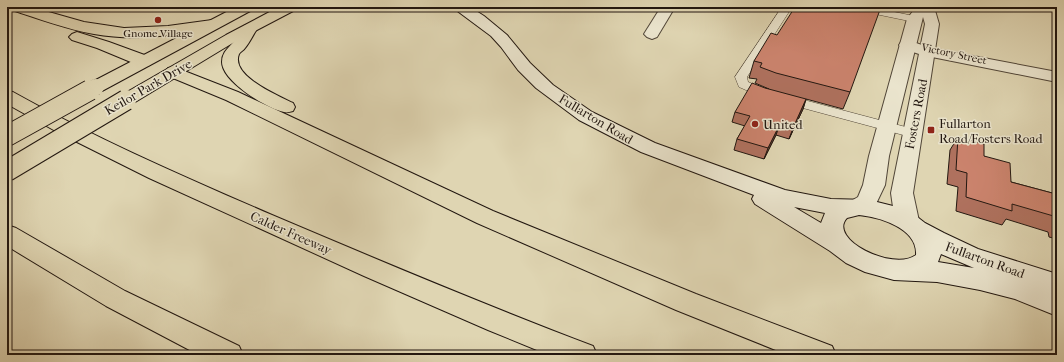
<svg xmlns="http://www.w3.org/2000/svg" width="1064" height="362" viewBox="0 0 1064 362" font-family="'IM FELL French Canon',serif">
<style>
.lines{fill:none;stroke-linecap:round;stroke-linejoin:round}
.service-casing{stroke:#514638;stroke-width:1}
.minor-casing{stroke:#514638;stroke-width:2}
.tertiary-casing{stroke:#514638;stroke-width:2}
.secondary-casing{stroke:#221710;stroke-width:2}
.primary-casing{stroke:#221710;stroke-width:2}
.motorway-casing{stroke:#221710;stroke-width:2}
.service{fill:#eae4cd;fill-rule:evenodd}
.minor{fill:#eae4cd;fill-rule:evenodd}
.tertiary{fill:#eae4cd;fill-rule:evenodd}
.secondary{fill:#eae4cd;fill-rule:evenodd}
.primary{fill:#dfd5b2;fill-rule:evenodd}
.motorway{fill:#dfd5b2;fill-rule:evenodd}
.primary-bridge-far1-casing{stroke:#221710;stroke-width:16;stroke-linecap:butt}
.primary-bridge-casing{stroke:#221710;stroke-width:22;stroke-linecap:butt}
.primary-bridge-far1{stroke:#dfd5b2;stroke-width:16}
.primary-bridge{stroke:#dfd5b2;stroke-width:20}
.wall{fill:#af715e;stroke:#221710}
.shaded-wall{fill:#8e5c4c;stroke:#221710}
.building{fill:#cb836d;stroke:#221710}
.poi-dot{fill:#8f2418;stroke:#eae4cd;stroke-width:1.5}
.labels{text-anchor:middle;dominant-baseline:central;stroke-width:3;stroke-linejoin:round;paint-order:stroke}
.far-poi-label{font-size:11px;fill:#221710;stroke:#eae4cd}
.far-street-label{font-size:11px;fill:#221710;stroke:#eae4cd}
.street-label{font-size:13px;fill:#221710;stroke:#eae4cd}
.poi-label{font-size:13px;fill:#221710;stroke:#eae4cd;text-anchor:start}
</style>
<rect width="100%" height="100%" fill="#dfd5b2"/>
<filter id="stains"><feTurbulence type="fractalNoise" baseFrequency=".005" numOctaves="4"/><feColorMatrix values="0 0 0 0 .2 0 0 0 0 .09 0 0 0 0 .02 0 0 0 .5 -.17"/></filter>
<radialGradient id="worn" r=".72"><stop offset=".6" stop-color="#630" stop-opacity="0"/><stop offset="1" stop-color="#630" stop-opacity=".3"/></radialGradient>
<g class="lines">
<g class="service-casing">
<g id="service">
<path d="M782,7H792L747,77L748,82L770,91L917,130L919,133L917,136H907L762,97L739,87L735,77Z"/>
<path d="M851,7H870L914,16L919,19L914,22L856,10Z"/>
</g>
</g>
<g class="minor-casing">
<g id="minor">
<path d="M661,7H675L657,37L652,39L647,37L644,34Z"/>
<path d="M907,40L931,48L1057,72V82L922,55L901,48L899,45L901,42Z"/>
</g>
</g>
<g class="tertiary-casing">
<path id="tertiary" d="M916,7H934L939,24L913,193L919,221L915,227L907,229L899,227L895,221L891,193L925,24L923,17L889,156L885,185L875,206L867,213L859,215L851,213L847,207L851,201L858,197L863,185L869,156L907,19Z"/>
</g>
<g class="secondary-casing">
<path id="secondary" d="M452,7H470L484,16L507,35L530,63L553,85L592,112L655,143L785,190L831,199L869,200L897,207L916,216L925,223L944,233L978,249L1057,274V316L1015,299L980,290L937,282L894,280L865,272L846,263L830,251L755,204L752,199L754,195L641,152L579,120L536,88L518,70L501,47L491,36ZM794,207L825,213L821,223ZM859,215C879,217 918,228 916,255C893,272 827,239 847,218ZM941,254L974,268L938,262Z"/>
</g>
<g class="primary-casing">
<g id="primary">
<path d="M236,7H254L252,10L102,91L96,92L90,91L87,87L90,83Z"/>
<path d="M279,7H297L295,10L236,41L132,104L126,105L120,104L117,100L120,96L226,35Z"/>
</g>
</g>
<g class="motorway-casing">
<g id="motorway">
<path d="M10,7H31L84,22L124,28L168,26L212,20L217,21L219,24L217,27L212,28C173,36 133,41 94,34C66,29 39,19 12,10Z"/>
<path d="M249,24L254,26L257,29C253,35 250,42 245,48C244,50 240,52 239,54C230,76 279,96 293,103L295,107L293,111C289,112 287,113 284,112C267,109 222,81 222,62C222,51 230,47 236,39C238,35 241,30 244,26Z"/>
<path d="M77,32L109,42L150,57L152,61L150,65L144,66L138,65L97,48L72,40L69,37L72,34Z"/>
<path d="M174,67L238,92L493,211L696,294L832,346L836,355H788L676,310L477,223L226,100L168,76L165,72L168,68Z"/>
<path d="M7,91L13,92C97,139 184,177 272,215C378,260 485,305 593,346L597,355H549L488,330L364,276L149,178L59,133L7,104Z"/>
<path d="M7,225L16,228L125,291L239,346L243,355H199L106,306L7,246Z"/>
</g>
</g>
<use href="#service" class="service"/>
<use href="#minor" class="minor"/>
<use href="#tertiary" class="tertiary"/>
<use href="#secondary" class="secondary"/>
<use href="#primary" class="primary"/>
<use href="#motorway" class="motorway"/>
<g class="primary-bridge-far1-casing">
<path id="primary-bridge-far1" d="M88,91L96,87"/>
</g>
<g class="primary-bridge-casing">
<g id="primary-bridge">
<path d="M7,136L90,90"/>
<path d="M7,171L126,100"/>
</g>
</g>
<use href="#primary-bridge-far1" class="primary-bridge-far1"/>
<use href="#primary-bridge" class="primary-bridge"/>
</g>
<g class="wall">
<path d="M777,35L850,92L843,109L806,99L803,109L789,139L776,135L764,159L734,150L737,139L745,126L732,122L735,112L765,88L769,89L755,83L757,79L749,78L754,61Z"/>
<path d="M958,137L984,156L1011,182L1052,193L1056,188H1057V239L1049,237L1048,232L1006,219L1002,225L956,211L958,187L947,184L950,150Z"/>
</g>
<g class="shaded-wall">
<path d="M806,99L803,109L789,139L793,128Z"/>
<path d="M780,124L776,135L764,159L768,148Z"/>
</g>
<g class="building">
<path d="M795,7H881L850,92L776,73L760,67L762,63L754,61L771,33L777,35Z"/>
<path d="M752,83L765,88L806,99L793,128L780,124L768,148L737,139L750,116L735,112Z"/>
<path d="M958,137L984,144V156L1010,163L1011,182L1056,194V188H1057V217L1012,204V211L966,197L967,173L956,170Z"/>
</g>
<g class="poi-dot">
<circle cx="158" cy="20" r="4"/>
<circle cx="755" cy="124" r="4"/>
<rect x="927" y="126" width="8" height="8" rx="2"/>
</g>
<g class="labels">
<g class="far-poi-label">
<text x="158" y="33">Gnome Village</text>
</g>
<g class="far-street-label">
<text transform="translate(954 54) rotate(12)">Victory Street</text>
</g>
<g class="street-label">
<text transform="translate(148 87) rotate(-30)">Keilor Park Drive</text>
<text transform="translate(916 114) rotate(-79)">Fosters Road</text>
<text transform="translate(596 119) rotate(31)">Fullarton Road</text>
<text transform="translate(291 233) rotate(24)">Calder Freeway</text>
<text transform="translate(985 260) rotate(20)">Fullarton Road</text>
</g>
<g class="poi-label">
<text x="939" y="123">Fullarton<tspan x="939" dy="15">Road/Fosters Road</tspan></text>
<text x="763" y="124">United</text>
</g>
</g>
<rect width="1064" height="362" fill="none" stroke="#dfd5b2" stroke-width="24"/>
<rect x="8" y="8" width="1048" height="346" fill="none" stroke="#221710" stroke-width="2"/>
<rect x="12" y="12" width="1040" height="338" fill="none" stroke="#221710"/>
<rect width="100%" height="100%" filter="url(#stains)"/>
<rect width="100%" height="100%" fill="url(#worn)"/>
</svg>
